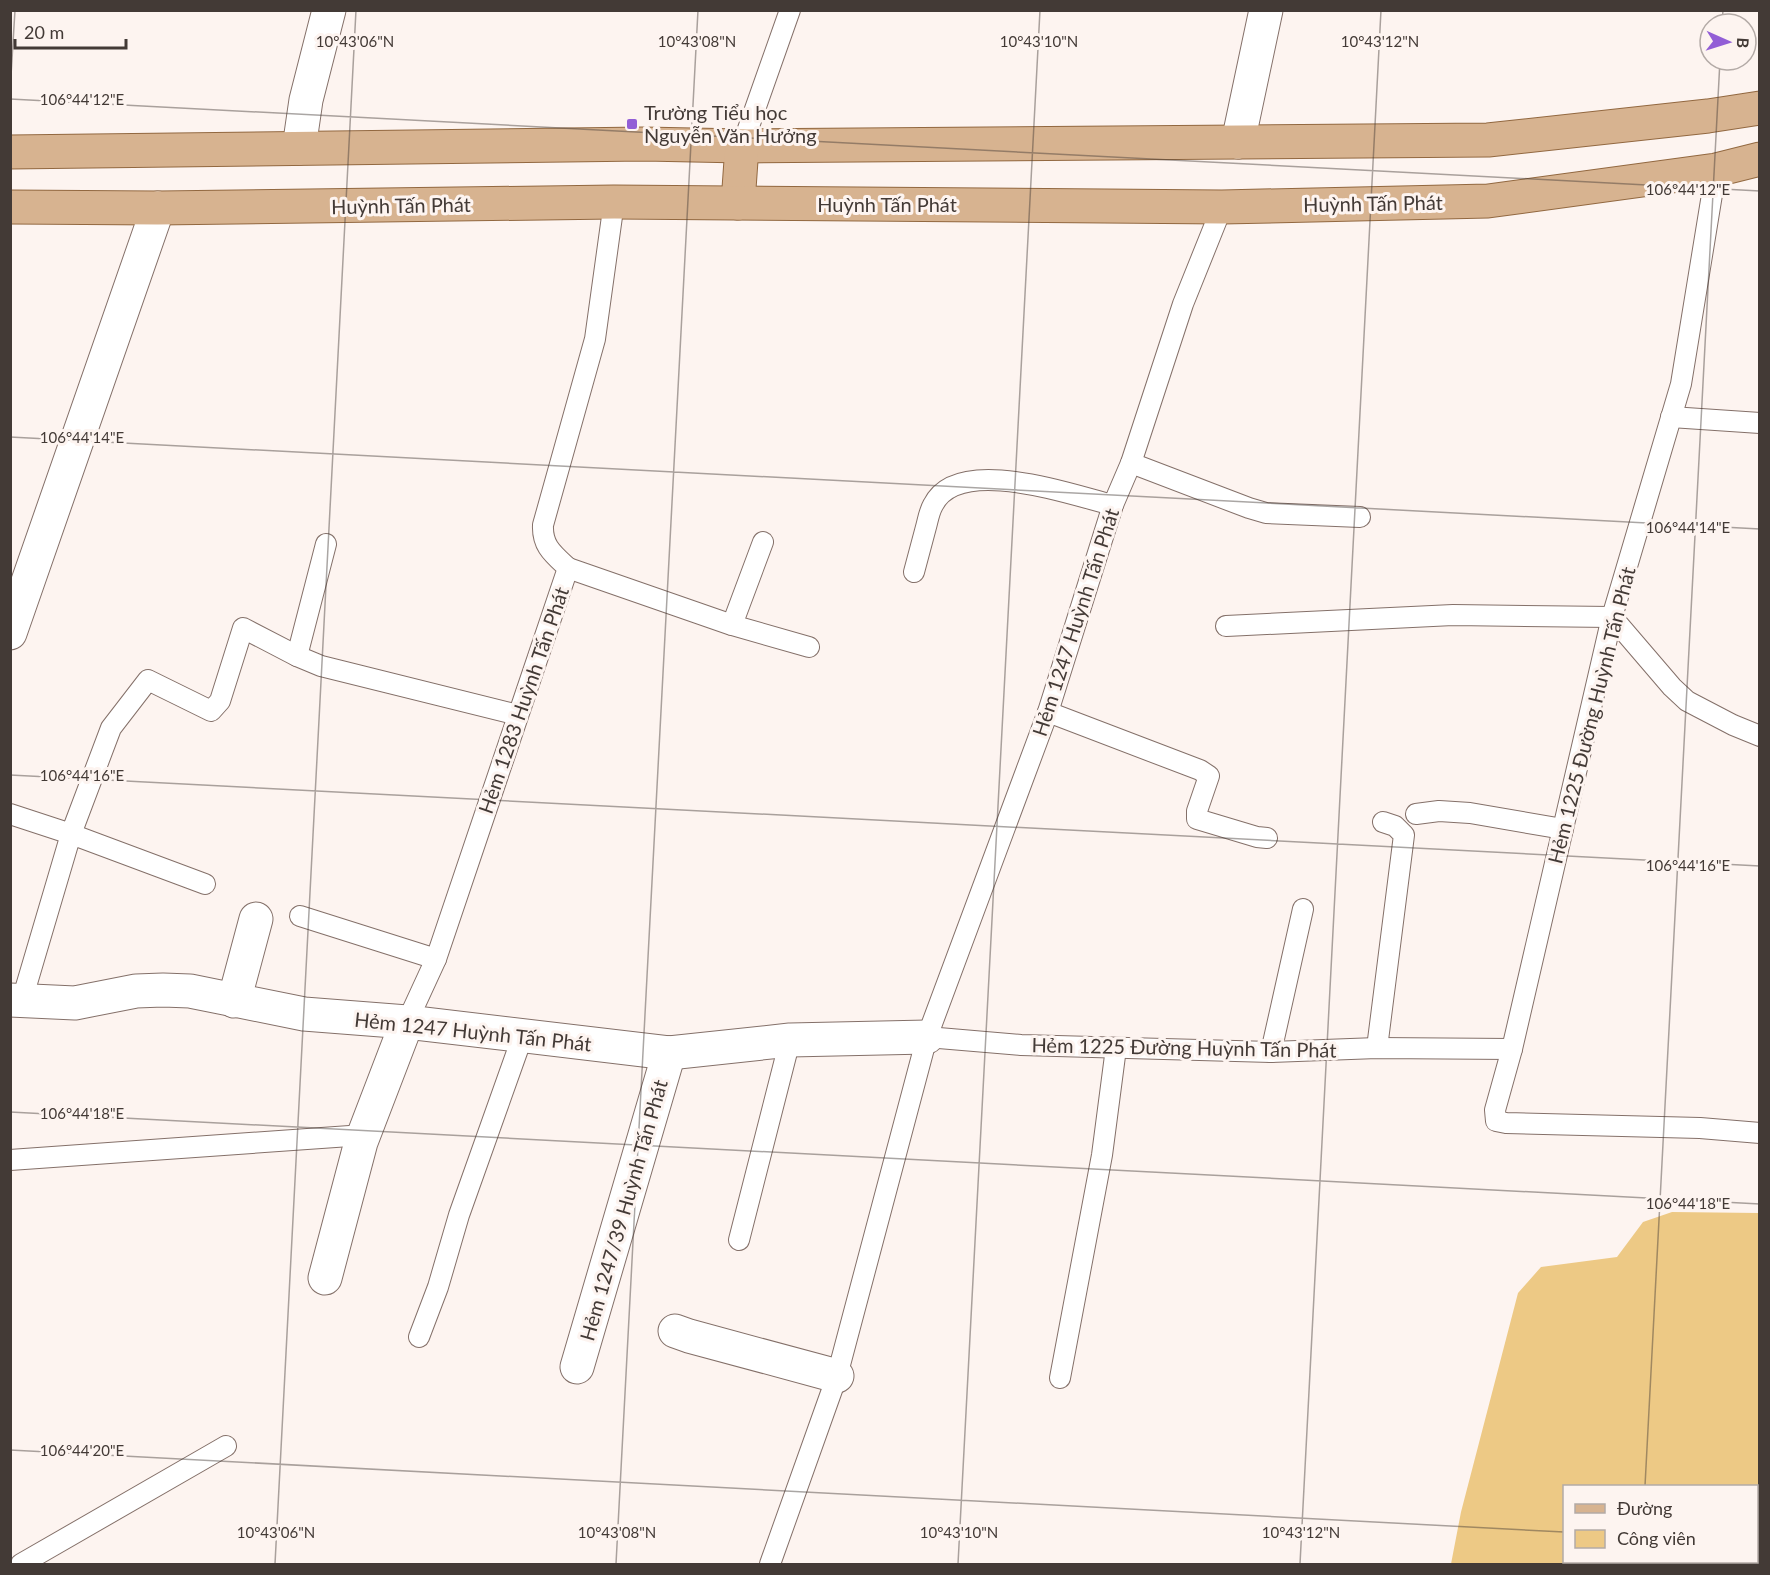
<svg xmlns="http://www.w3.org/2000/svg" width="1770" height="1575" viewBox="0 0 1770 1575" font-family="Lato,sans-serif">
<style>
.green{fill:#edc985;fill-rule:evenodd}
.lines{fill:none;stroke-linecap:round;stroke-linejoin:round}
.service-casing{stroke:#847069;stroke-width:22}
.minor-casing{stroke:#847069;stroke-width:35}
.primary-casing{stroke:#926840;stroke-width:35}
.service{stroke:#fff;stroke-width:20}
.minor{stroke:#fff;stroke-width:33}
.primary{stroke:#d7b390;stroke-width:33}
.ticks{fill:none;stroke:#433a36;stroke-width:1.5;stroke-opacity:0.45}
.poi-dot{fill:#925ed6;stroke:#fdf4f0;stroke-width:2}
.labels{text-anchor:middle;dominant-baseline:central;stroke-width:6;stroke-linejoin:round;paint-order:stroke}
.poi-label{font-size:20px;fill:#433a36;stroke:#fdf4f0;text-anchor:start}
.street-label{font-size:20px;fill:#433a36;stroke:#fdf4f0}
.ticks-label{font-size:15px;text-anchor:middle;fill:#433a36;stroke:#fdf4f0;stroke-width:6;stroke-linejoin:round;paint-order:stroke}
</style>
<rect width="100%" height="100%" fill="#fdf4f0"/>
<path class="green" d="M1672,1212L1759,1213V1564H1451L1461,1512L1518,1293L1541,1267L1617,1257L1643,1222ZM1564,1486H1756V1562H1564Z"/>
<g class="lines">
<g class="service-casing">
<g id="service">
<path d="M742,146L790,10"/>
<path d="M1716,170L1681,384L1612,617L1512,1049L1495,1110L1496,1121L1506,1123L1700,1128L1760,1133"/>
<path d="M1671,417L1760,423"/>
<path d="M1131,463L1249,508L1266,513L1360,517"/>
<path d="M326,544L297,656L321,666L518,715"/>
<path d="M568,568L732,625L809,647"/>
<path d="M914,572C918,557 922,542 926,527C928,520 929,512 933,505C958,454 1071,495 1113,505"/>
<path d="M732,625L763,542"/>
<path d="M1226,626L1453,615L1612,617L1672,687L1687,701L1733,725L1760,736"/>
<path d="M1048,712L1200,770L1209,776L1197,811V819L1257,837L1267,838"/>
<path d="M10,814L71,834L111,728L148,680L211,711L220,701L243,628L297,656"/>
<path d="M1416,814L1439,811L1470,813L1563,829"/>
<path d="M300,916L436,959"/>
<path d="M22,1000L71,834L205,884"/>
<path d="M407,1022L436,959L568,568C553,554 542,546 543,525L595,339L614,202"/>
<path d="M927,1037L1021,1045L1271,1052L1377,1048L1512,1049"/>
<path d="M1377,1048L1404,835L1395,826L1383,822"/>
<path d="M1271,1052L1303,909"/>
<path d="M10,1160L364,1135"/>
<path d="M739,1240L790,1040"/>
<path d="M419,1337L438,1287L459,1215L523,1035"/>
<path d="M1060,1378L1102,1155L1116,1048"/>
<path d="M21,1564L226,1446"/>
<path d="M770,1564L837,1376L927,1037L1048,712L1113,505L1131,463L1183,304L1222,207"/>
</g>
</g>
<g class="minor-casing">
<g id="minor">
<path d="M1238,142L1266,10"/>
<path d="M299,148L306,100L329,10"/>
<path d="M10,633L158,208"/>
<path d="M10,1000L75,1003L136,991L163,990L190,991L304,1014L407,1022L669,1053L790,1040L927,1037"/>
<path d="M234,1001L256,919"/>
<path d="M325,1278L361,1142L407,1022"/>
<path d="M675,1331L689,1336L837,1376"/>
<path d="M577,1367L669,1053"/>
</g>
</g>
<g class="primary-casing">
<g id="primary">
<path d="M10,152L644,144L742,146L1488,140L1708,116L1760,108"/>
<path d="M738,203L742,146"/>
<path d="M10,207L158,208L614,202L1222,207L1488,201L1716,170L1760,159"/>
</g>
</g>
<use href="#service" class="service"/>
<use href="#minor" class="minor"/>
<use href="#primary" class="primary"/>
</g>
<path class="ticks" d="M1722,24L1723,10M10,92L15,10M10,99L1760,191M10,437L1760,529M10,775L1760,866M10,1112L1760,1204M10,1450L1564,1532M1645,1486L1720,60M1756,1542H1760M275,1564L356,10M616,1564L698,10M958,1564L1040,10M1300,1564L1381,10M1641,1564V1562"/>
<rect class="poi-dot" x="626" y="118" width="12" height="12" rx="3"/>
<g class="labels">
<g class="poi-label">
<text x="644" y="112">Trường Tiểu học<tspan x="644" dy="23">Nguyễn Văn Hưởng</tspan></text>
</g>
<g class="street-label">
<text transform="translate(1373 203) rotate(-1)">Huỳnh Tấn Phát</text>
<text x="887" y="204">Huỳnh Tấn Phát</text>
<text transform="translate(401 205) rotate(-1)">Huỳnh Tấn Phát</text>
<text transform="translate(1075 622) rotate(-72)">Hẻm 1247 Huỳnh Tấn Phát</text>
<text transform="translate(523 700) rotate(-71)">Hẻm 1283 Huỳnh Tấn Phát</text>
<text transform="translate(1591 715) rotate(-76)">Hẻm 1225 Đường Huỳnh Tấn Phát</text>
<text transform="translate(473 1031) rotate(6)">Hẻm 1247 Huỳnh Tấn Phát</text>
<text transform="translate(1184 1047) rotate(1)">Hẻm 1225 Đường Huỳnh Tấn Phát</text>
<text transform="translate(623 1210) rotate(-74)">Hẻm 1247/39 Huỳnh Tấn Phát</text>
</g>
</g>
<g class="ticks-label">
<text x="355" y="47">10°43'06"N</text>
<text x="697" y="47">10°43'08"N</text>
<text x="1039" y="47">10°43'10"N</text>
<text x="1380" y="47">10°43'12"N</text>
<text x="82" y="105">106°44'12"E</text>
<text x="1688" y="195">106°44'12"E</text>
<text x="82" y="443">106°44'14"E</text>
<text x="1688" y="533">106°44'14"E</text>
<text x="82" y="781">106°44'16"E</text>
<text x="1688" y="871">106°44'16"E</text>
<text x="82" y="1119">106°44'18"E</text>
<text x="1688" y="1209">106°44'18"E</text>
<text x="82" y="1456">106°44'20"E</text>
<text x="276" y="1538">10°43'06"N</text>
<text x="617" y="1538">10°43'08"N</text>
<text x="959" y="1538">10°43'10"N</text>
<text x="1301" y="1538">10°43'12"N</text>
</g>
<rect width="1770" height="1575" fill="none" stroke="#433a36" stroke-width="24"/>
<rect x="1563" y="1485" width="195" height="78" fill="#fdf4f0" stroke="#b3aaa6" stroke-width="1.5"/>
<rect x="1575" y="1504" width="30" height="9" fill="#d7b390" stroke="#b3aaa6" stroke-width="1.5"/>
<text x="1617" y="1515" font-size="18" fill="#433a36">Đường</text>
<rect x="1575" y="1530" width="30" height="18" fill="#edc985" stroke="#b3aaa6" stroke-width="1.5"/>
<text x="1617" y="1545" font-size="18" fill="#433a36">Công viên</text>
<g transform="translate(1728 42) rotate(93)"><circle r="28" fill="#fdf4f0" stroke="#b3aaa6" stroke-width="1.5"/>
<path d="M0-4.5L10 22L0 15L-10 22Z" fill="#925ed6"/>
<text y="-9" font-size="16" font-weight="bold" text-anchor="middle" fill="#433a36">B</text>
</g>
<path d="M15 39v9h111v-9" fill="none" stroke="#433a36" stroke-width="3"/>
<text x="24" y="39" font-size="18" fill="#433a36" stroke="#fdf4f0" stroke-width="4.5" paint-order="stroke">20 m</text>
</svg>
